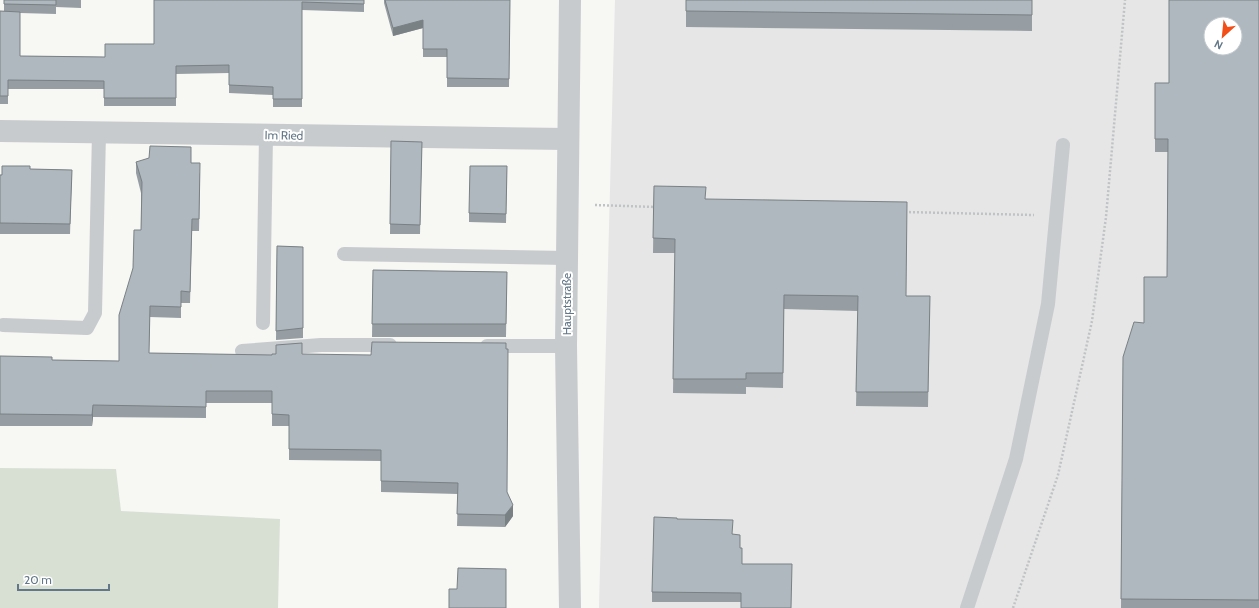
<svg xmlns="http://www.w3.org/2000/svg" width="1259" height="608" viewBox="0 0 1259 608" font-family="Cabin,sans-serif">
<style>
.built{fill:#e5e6e5;fill-rule:evenodd}
.green{fill:#d8e0d4}
.lines{fill:none;stroke-linecap:round;stroke-linejoin:round}
.path{stroke:#c0c3c5;stroke-width:2.5;stroke-dasharray:2 2;stroke-linecap:butt}
.service{stroke:#c7cbce;stroke-width:14}
.minor{stroke:#c7cbce;stroke-width:22}
.tertiary{stroke:#c7cbce;stroke-width:22}
.wall{fill:#969ea3}
.shaded-wall{fill:#7a8185}
.building{fill:#afb8be;stroke:#7a8185;fill-rule:evenodd}
.labels{text-anchor:middle;dominant-baseline:central;stroke-width:4;stroke-linejoin:round;paint-order:stroke}
.street-label{font-size:12px;fill:#637788;stroke:#fff}
</style>
<rect width="100%" height="100%" fill="#f7f7f4"/>
<path class="built" d="M615,0H1259V608H599ZM1211,24H1235V48H1211Z"/>
<path class="green" d="M0,468L116,469L121,511L280,519L278,608H0Z"/>
<g class="lines">
<g class="path">
<path d="M595,205L656,207"/>
<path d="M905,212L1034,215"/>
<path d="M1013,608L1058,475L1092,321L1106,217L1125,0"/>
</g>
<g class="service">
<path d="M344,254L567,258"/>
<path d="M263,323L266,135"/>
<path d="M3,325L87,328L95,313L99,133"/>
<path d="M487,346H566"/>
<path d="M242,351L321,345H390"/>
<path d="M967,608L1016,459L1048,304L1063,145"/>
</g>
<path class="minor" d="M0,131L567,139"/>
<path class="tertiary" d="M570,0L566,346L570,608"/>
</g>
<g class="wall">
<path d="M4,0H81V8L56,7V14L20,13V56L105,57L154,44V0H364V12L302,10V107H273V95L229,93V73L176,74V106H104V89H8V104H0V11H4Z"/>
<path d="M384,0H510L509,87H447V57H423V28L393,36L384,3Z"/>
<path d="M686,0H1032V31L686,27Z"/>
<path d="M1259,0V608H1121L1123,357L1144,323L1167,277L1168,152H1155V83H1169Z"/>
<path d="M391,141L422,142L420,234H390Z"/>
<path d="M136,162L191,163L200,174L199,231H192L190,303H181V318L150,317L149,353L272,355L302,354L507,492L513,516L505,527L457,526L458,494L381,492V461L289,460V426H272V403H206V418L93,417L92,426H0V356L52,360L119,361L133,268L141,230V193L136,173Z"/>
<path d="M507,166L506,223L469,222V213Z"/>
<path d="M30,169L72,170L70,234H0V175Z"/>
<path d="M654,186L706,199L906,296H930L928,407L856,406L858,311L784,309L783,388L746,387V394L673,393L675,253H653Z"/>
<path d="M277,246L303,247V338L276,340Z"/>
<path d="M373,270L507,272L506,337H372Z"/>
<path d="M677,519L733,534L740,548H742L741,602H652V592Z"/>
</g>
<g class="shaded-wall">
<path d="M423,20V28L393,36V28Z"/>
<path d="M93,405V417L92,426V415Z"/>
<path d="M513,505V516L505,527V515Z"/>
</g>
<g class="building">
<path d="M4,0H56V5L4,4Z"/>
<path d="M154,0H364V4L302,2V99H273V87L229,85V65L176,66V98H104V81L8,80V96H0V11L20,12V56L105,57V44H154Z"/>
<path d="M385,0H510L509,79L447,78V49H423V20L393,28Z"/>
<path d="M686,0H1032V15L686,11Z"/>
<path d="M1169,0H1259V600L1121,599L1123,357L1134,322L1144,323V277H1167L1168,139H1155V83H1169ZM1211,24H1235V48H1211Z"/>
<path d="M391,141L422,142L420,225L390,224Z"/>
<path d="M150,146L191,147V163H200L199,219H192L190,292L181,291V307L150,306L149,353L272,355V354H276V345L302,343V354L371,355L372,342L506,343V349H508L507,492L513,505L505,515L457,514L458,483L381,481V450L289,449V415L272,414V391H206V407L93,405L92,415L0,414V356L52,357V360L119,361V315L133,268L134,230H141L142,182L136,162L149,158Z"/>
<path d="M2,166H30V169L72,170L70,224L0,223V175H2Z"/>
<path d="M470,166H507L506,214L469,213Z"/>
<path d="M654,186L706,187L705,199L907,202L906,296H930L928,392H856L858,296L784,295L783,373H746V379H673L675,239L653,238Z"/>
<path d="M277,246L303,247V328L276,331Z"/>
<path d="M373,270L507,272L506,324H372Z"/>
<path d="M654,517L677,518V519L733,520L732,534L740,535V548H742V564H792L791,608H741V593L652,592Z"/>
<path d="M458,568L506,569V608H449V589H457Z"/>
</g>
<g class="labels">
<g class="street-label">
<text transform="translate(284 135) rotate(1)">Im Ried</text>
<text transform="translate(566 304) rotate(-90)">Hauptstraße</text>
</g>
</g>
<g transform="translate(1223 36) rotate(207)"><circle r="19" fill="#ffffff" stroke="#c1c9cf"/>
<path d="M0-3L7 15L0 10L-7 15Z" fill="#f44e17"/>
<text y="-6" font-size="11" font-weight="bold" text-anchor="middle" fill="#637788">N</text>
</g>
<path d="M18 584v6h91v-6" fill="none" stroke="#637788" stroke-width="2"/>
<text x="24" y="584" font-size="12" fill="#637788" stroke="#ffffff" stroke-width="3" paint-order="stroke">20 m</text>
</svg>
